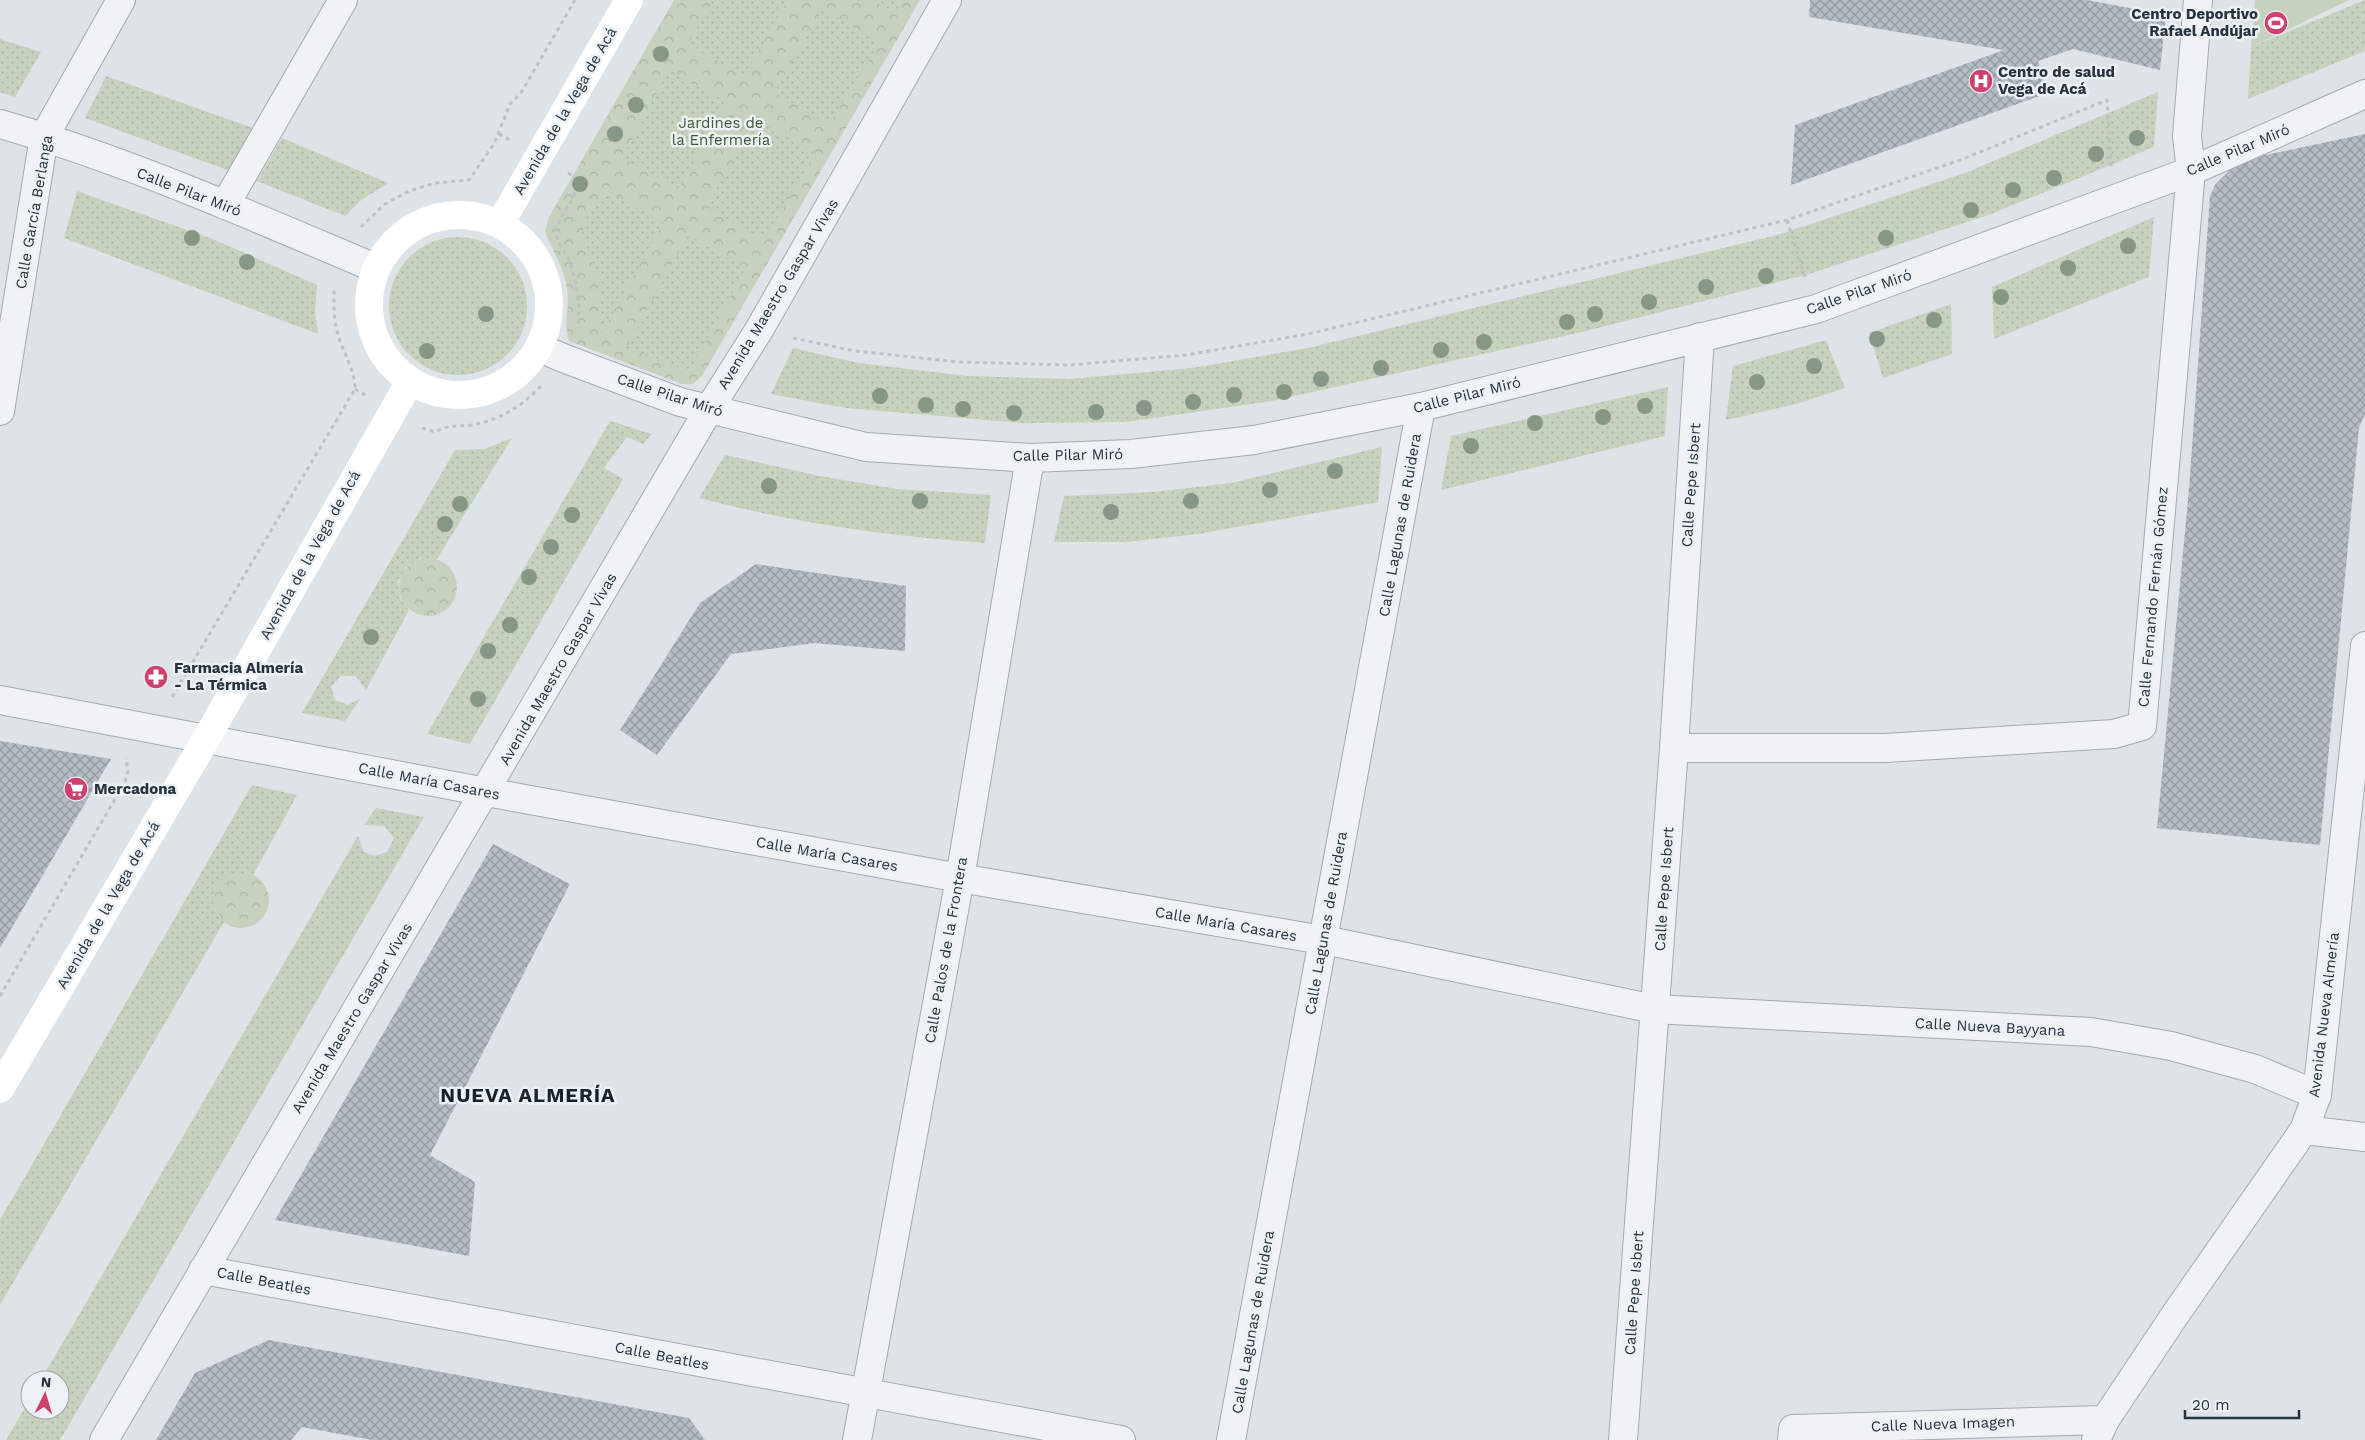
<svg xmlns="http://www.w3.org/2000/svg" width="2365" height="1440" viewBox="0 0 2365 1440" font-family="'Work Sans',sans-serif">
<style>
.park{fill:url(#park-crowns)}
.garden{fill:url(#garden-dots)}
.pitch{fill:#c6d1be}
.building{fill:url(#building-cross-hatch)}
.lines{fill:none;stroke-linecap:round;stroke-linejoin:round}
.pedestrian-casing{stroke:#a3aab1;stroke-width:30}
.minor-casing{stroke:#a3aab1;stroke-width:30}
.path{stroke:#bcc1c5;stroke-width:3;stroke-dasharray:4 4;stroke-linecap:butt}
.pedestrian{stroke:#f0f3f5;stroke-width:28}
.minor{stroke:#f0f3f5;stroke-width:28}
.secondary{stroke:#fff;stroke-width:28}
.tree{fill:#879785}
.labels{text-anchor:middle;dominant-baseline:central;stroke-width:5;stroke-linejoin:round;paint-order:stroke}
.poi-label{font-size:15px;font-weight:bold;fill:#27323d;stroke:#ecf1f5;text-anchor:start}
.street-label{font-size:15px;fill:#27323d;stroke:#ecf1f5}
.park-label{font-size:15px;fill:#415934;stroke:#ecf1f5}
.district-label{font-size:20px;font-weight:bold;letter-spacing:1px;fill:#19232e;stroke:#ecf1f5}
</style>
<defs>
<pattern id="park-crowns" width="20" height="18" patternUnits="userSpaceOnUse" patternTransform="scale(1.25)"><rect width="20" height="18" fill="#c6d1be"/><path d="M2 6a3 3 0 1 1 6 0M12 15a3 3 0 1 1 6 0" fill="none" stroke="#aab4a4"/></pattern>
<pattern id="garden-dots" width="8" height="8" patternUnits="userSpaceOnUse" patternTransform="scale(1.25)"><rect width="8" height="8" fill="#c6d1be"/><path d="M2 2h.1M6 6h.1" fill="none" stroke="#aab4a4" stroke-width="1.8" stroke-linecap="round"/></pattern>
<pattern id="building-cross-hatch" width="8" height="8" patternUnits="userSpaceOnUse" patternTransform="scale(1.25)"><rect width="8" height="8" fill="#b5bdc4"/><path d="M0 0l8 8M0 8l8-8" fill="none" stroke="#939aa0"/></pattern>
</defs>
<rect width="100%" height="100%" fill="#dde3e7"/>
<g class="park">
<path d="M674,0H920L702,376L693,384H682L569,341C563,324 570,308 567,288C564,268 552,250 545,231L549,217Z"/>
<circle cx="428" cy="587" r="29"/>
<circle cx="241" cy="900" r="28"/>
</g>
<g class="garden">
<path d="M713,0H788L744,76L688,44Z"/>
<path d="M872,0H902L895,13Z"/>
<path d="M2365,0V51L2248,99L2251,47Z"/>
<path d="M823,9L879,43L829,125L774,92Z"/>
<path d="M0,39L41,52L15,97L0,92Z"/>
<path d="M669,70L727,102L679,189L622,158Z"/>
<path d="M106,76L253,128L230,171L85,118Z"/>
<path d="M2158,92L2154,147L1991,214L1809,274L1582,332L1272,401L1126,422L1020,423L846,408L771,394L793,348L858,363L967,376L1070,379L1192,368L1308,348L1777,235L1965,173Z"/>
<path d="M757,119L815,153L765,240L706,207Z"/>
<path d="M282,138L388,183L360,201L345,216L257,181Z"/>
<path d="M606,189L663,223L600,336C601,299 604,269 581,238L585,220Z"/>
<path d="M77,191L215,240L317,285L315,311L318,334L64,238Z"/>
<path d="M2154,217L2149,277L1994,339L1992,287Z"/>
<path d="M688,236L746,268L690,370L626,348Z"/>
<circle cx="458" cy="306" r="69"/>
<path d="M1951,304L1952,354L1883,378L1869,333Z"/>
<path d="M1826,340L1845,388L1796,404L1726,420L1733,366Z"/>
<path d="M1668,387L1665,436L1441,490L1451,436Z"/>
<path d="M610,421L652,434L643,444L627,437L604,468L623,479L470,744L427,734Z"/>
<path d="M512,438L437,559L420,558L406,567L398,582L400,598L409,610L366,690L356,676H341L331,687L335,700L348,705L361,698L345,721L302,713L455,450L485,449Z"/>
<path d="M1382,447L1378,502L1198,534L1126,542H1054L1064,496L1154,492L1231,483Z"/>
<path d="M725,455L820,476L897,489L991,495L985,543C888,536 794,523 699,498Z"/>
<path d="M252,785L297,795L253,875L237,873L226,877L216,888L213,903L224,922L0,1305V1220Z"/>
<path d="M376,808L424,817L60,1440H6L30,1399V1410H60V1380H41L358,836L364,852L375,856L387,852L394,838L384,826L364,825Z"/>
</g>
<path class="pitch" d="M2255,0H2349L2251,47Z"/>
<g class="building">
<path d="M1810,0H2087L2166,15L2160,70L2073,49L2038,61L2048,93L1791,185L1795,125L2004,50L1809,17Z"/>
<path d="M2365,134V414L2359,428L2320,845L2157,828L2189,489L2210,196L2215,185L2232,168L2251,158Z"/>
<path d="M756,564L906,586L905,651L814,643L731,654L657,755L620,730L700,603Z"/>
<path d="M0,741L111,759L0,948Z"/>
<path d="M493,844L570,884L430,1155L475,1182L469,1256L275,1220Z"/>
<path d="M269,1340L689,1418L705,1440H372L302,1427L291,1440H156L195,1373Z"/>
</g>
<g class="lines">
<g class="pedestrian-casing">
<path id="pedestrian" d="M225,205L343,0"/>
</g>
<g class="minor-casing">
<g id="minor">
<path d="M0,124C128,161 252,216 375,268"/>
<path d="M540,348L563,358L680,402L866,447L1030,458L1131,454L1254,440L1421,407L1816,309L2191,171L2365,94"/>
<path d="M0,411L44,137L121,0"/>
<path d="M0,700L486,792L960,878L1334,942L1654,1009L2091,1032L2171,1046L2255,1069L2317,1095"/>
<path d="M1674,748H1885L2114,734L2142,726L2191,171L2187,136L2198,0"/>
<path d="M2304,1130L2365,1137"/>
<path d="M203,1270L1121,1440"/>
<path d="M104,1440L709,409L759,330L947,0"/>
<path d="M857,1440L960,878L1030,458"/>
<path d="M1231,1440L1421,407"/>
<path d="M1623,1440L1674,748L1700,337"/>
<path d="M1792,1440L1793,1429L2105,1420"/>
<path d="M2096,1440L2105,1420L2177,1312L2304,1130L2317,1095L2365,646"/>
</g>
</g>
<g class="path">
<path d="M499,134L510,140"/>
<path d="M568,173L575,177C583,196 558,213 556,231C555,241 567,254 570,263C578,283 580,307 578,328"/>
<path d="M1787,220L1805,277"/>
<path d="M361,227L385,204L409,191L435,183L469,180L494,144L510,104L521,93L575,0"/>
<path d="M793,338L855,351L959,362L1070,365L1186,355L1308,334L1787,220L1963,159L2107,100L2111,166"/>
<path d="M355,389L365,395"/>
<path d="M422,428L435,432C449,424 457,427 472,425C500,420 522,406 541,386"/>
<path d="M172,697L355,389C355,369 343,353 338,334C333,319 334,303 334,288"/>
<path d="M0,996L125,782L128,772L126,758"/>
</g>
<use href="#pedestrian" class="pedestrian"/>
<use href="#minor" class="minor"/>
<g class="secondary">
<circle cx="459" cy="305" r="90"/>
<path d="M501,222L629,0"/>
<path d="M0,1089L206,739L409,383"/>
</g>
</g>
<g class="tree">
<circle cx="661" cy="54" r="8"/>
<circle cx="636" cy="105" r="8"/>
<circle cx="615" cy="134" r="8"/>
<circle cx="2137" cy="138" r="8"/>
<circle cx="2096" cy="154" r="8"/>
<circle cx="2054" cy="178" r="8"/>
<circle cx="580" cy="184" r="8"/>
<circle cx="2013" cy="190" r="8"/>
<circle cx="1971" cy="210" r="8"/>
<circle cx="192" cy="238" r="8"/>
<circle cx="1886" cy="238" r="8"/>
<circle cx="2128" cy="246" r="8"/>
<circle cx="247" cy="262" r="8"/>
<circle cx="2068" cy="268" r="8"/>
<circle cx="1766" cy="276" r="8"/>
<circle cx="1706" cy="287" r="8"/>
<circle cx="2001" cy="297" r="8"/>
<circle cx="1649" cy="302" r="8"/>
<circle cx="486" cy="314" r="8"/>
<circle cx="1595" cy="314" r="8"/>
<circle cx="1934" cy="320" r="8"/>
<circle cx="1567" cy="322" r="8"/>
<circle cx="1877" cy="339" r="8"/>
<circle cx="1484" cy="342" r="8"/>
<circle cx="1441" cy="350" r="8"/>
<circle cx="427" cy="351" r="8"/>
<circle cx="1814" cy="366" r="8"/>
<circle cx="1381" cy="368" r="8"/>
<circle cx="1321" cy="379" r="8"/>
<circle cx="1757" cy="382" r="8"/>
<circle cx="1284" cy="392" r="8"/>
<circle cx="1234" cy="395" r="8"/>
<circle cx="880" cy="396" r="8"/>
<circle cx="1193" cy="402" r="8"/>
<circle cx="926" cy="405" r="8"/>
<circle cx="1645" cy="406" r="8"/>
<circle cx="1144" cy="408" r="8"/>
<circle cx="963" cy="409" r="8"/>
<circle cx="1096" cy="412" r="8"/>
<circle cx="1014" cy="413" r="8"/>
<circle cx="1603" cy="417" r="8"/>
<circle cx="1535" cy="423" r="8"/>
<circle cx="1471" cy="446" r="8"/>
<circle cx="1335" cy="471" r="8"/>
<circle cx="769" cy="486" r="8"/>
<circle cx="1270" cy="490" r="8"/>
<circle cx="920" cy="501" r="8"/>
<circle cx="1191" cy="501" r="8"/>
<circle cx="460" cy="504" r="8"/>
<circle cx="1111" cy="512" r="8"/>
<circle cx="572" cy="515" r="8"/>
<circle cx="445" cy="524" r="8"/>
<circle cx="551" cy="547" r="8"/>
<circle cx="529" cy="577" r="8"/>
<circle cx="510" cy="625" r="8"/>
<circle cx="371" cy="637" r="8"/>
<circle cx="488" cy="651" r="8"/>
<circle cx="478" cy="699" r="8"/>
</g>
<defs>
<g id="stadium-disc" transform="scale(1.25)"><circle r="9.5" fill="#cd416c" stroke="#ecf1f5"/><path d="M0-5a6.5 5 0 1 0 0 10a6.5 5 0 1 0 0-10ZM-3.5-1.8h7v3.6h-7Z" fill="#fff"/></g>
<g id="hospital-disc" transform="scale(1.25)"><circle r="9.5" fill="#cd416c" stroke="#ecf1f5"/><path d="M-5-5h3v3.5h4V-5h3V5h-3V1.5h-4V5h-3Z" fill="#fff"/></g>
<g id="pharmacy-disc" transform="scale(1.25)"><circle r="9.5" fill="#cd416c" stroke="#ecf1f5"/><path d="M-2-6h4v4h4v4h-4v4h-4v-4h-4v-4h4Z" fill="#fff"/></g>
<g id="supermarket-disc" transform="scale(1.25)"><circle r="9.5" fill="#cd416c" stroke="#ecf1f5"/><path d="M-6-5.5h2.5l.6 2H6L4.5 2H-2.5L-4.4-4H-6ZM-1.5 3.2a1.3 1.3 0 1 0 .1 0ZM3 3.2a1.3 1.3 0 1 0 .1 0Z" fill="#fff"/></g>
</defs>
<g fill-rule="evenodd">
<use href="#stadium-disc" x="2276" y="23"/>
<use href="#hospital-disc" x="1981" y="81"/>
<use href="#pharmacy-disc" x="156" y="677"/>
<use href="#supermarket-disc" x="76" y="789"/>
</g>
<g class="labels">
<g class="poi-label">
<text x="2258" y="14" text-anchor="end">Centro Deportivo<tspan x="2258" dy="17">Rafael Andújar</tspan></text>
<text x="1998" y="72">Centro de salud<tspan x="1998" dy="17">Vega de Acá</tspan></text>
<text x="174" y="668">Farmacia Almería<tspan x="174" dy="17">- La Térmica</tspan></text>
<text x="94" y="789">Mercadona</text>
</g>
<g class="street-label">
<text transform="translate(565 111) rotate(-60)">Avenida de la Vega de Acá</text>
<text transform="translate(2238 150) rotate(-23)">Calle Pilar Miró</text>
<text transform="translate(189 192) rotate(21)">Calle Pilar Miró</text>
<text transform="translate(34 212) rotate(-80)">Calle García Berlanga</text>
<text transform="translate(1859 292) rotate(-19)">Calle Pilar Miró</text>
<text transform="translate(778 294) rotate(-59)">Avenida Maestro Gaspar Vivas</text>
<text transform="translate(670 395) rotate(18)">Calle Pilar Miró</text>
<text transform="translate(1467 395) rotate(-14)">Calle Pilar Miró</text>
<text transform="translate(1068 455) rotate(-1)">Calle Pilar Miró</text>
<text transform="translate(1691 485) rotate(-86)">Calle Pepe Isbert</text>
<text transform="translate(1400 525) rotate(-80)">Calle Lagunas de Ruidera</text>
<text transform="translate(310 555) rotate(-61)">Avenida de la Vega de Acá</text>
<text transform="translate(2153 597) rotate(-85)">Calle Fernando Fernán Gómez</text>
<text transform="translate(558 669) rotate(-60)">Avenida Maestro Gaspar Vivas</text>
<text transform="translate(429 781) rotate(11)">Calle María Casares</text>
<text transform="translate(827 854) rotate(10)">Calle María Casares</text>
<text transform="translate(1664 889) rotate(-86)">Calle Pepe Isbert</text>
<text transform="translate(108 905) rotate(-60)">Avenida de la Vega de Acá</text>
<text transform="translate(1326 923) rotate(-80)">Calle Lagunas de Ruidera</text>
<text transform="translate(1226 924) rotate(10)">Calle María Casares</text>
<text transform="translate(946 950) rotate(-80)">Calle Palos de la Frontera</text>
<text transform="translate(2324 1015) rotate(-83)">Avenida Nueva Almería</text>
<text transform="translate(352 1018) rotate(-59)">Avenida Maestro Gaspar Vivas</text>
<text transform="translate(1990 1027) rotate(3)">Calle Nueva Bayyana</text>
<text transform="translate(264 1281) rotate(11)">Calle Beatles</text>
<text transform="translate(1634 1293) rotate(-86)">Calle Pepe Isbert</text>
<text transform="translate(1253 1322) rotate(-80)">Calle Lagunas de Ruidera</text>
<text transform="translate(662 1356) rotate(11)">Calle Beatles</text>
<text transform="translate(1943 1424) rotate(-2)">Calle Nueva Imagen</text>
</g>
<g class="park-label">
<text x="721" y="123">Jardines de<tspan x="721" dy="17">la Enfermería</tspan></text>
</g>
<g class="district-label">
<text x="528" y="1095">NUEVA ALMERÍA</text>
</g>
</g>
<g transform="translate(45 1395) rotate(5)"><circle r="24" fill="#ecf1f5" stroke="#9da5ab"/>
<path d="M0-4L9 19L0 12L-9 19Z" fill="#cd416c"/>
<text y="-8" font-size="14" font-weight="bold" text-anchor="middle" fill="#27323d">N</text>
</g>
<path d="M2185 1410v8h114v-8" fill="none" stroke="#27323d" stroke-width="2.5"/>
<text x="2192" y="1410" font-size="15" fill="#27323d" stroke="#ecf1f5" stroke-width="4" paint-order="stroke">20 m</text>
</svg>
